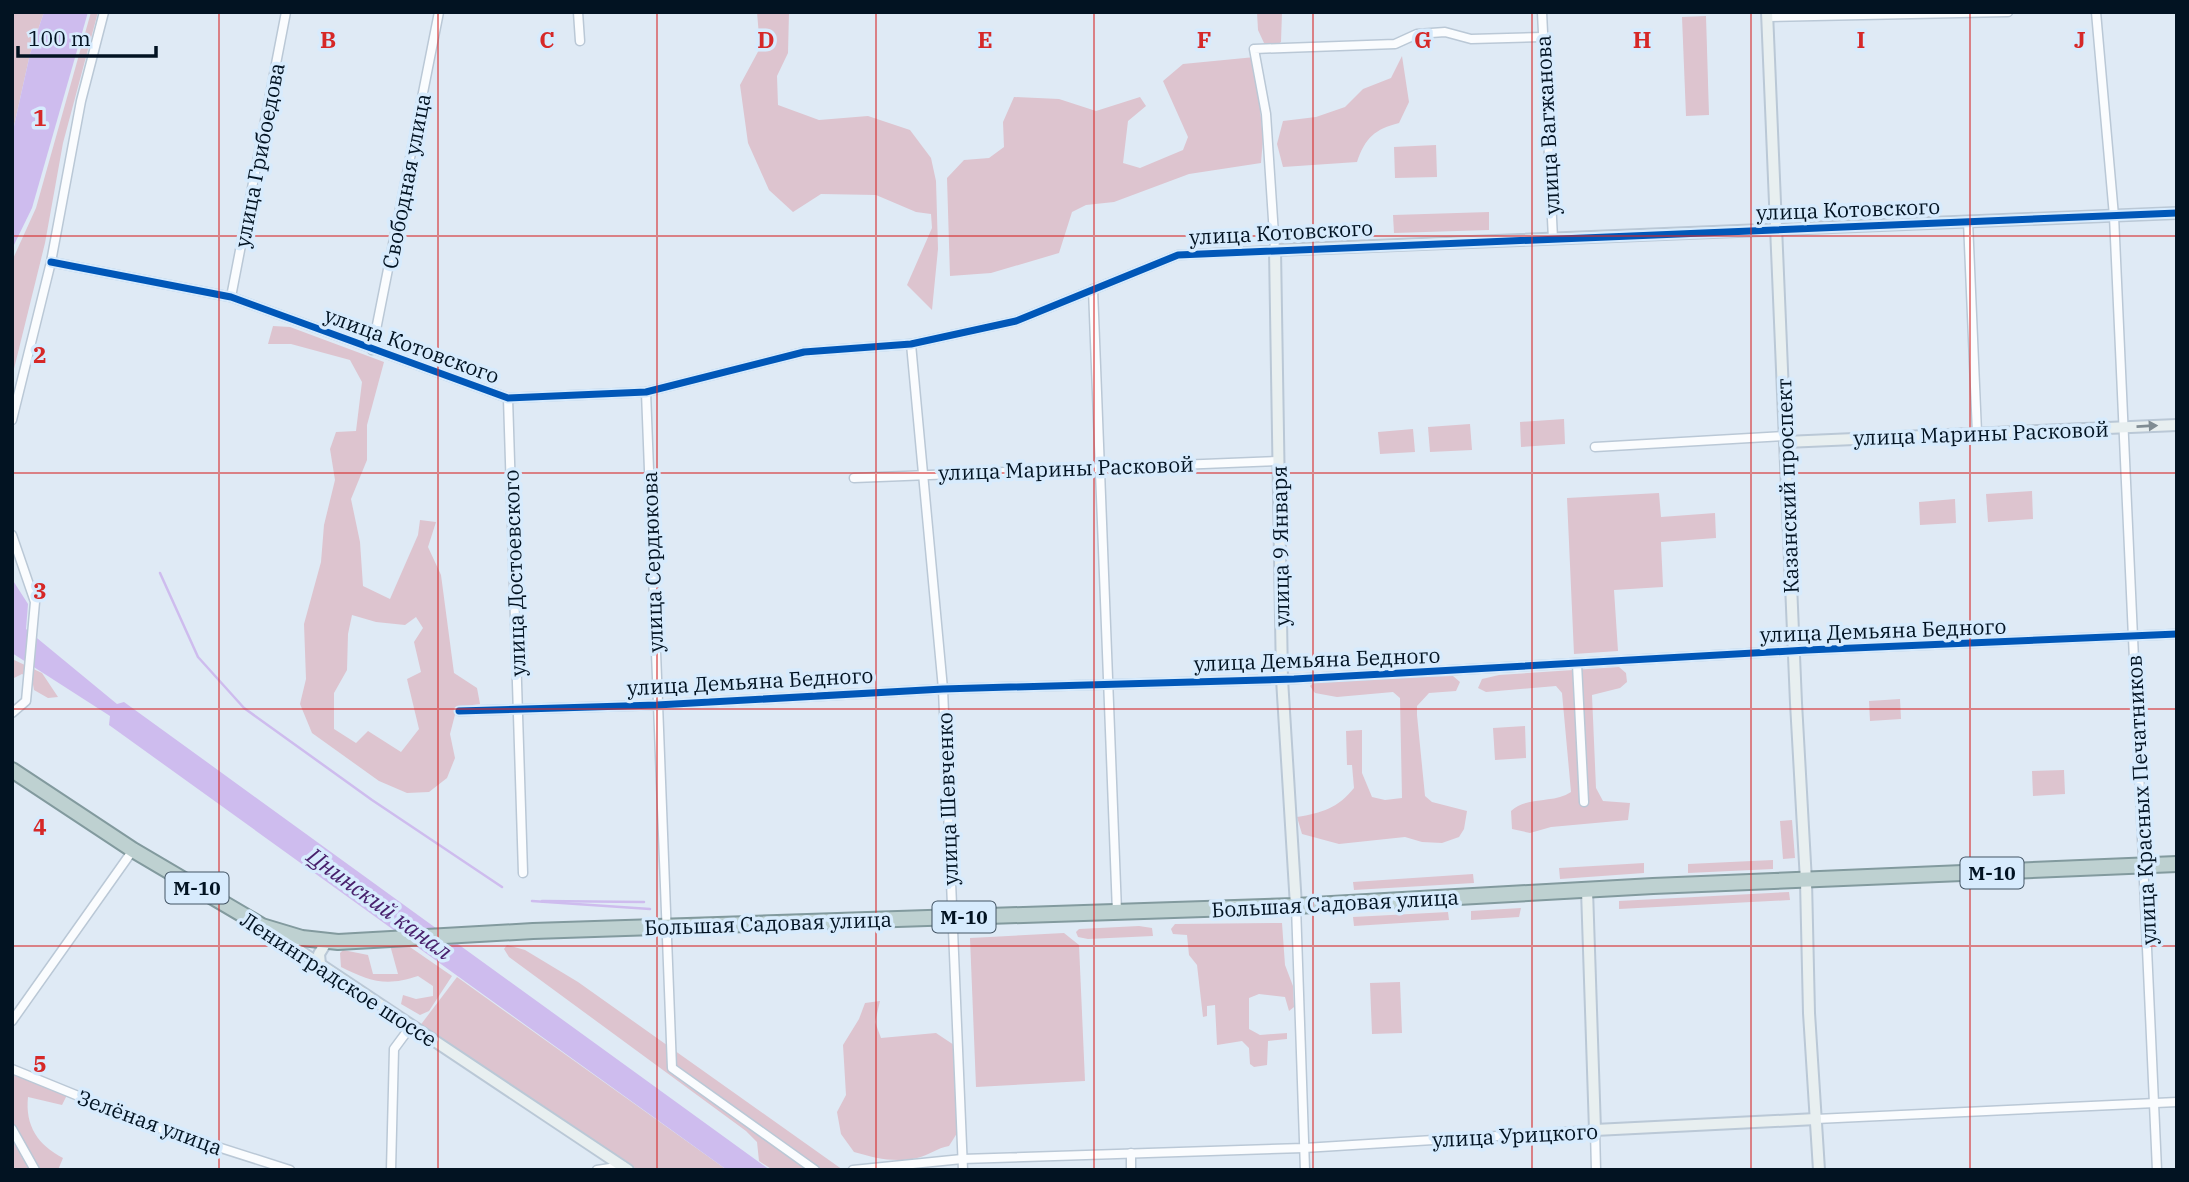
<svg xmlns="http://www.w3.org/2000/svg" width="2189" height="1182" viewBox="0 0 2189 1182" font-family="'IBM Plex Serif',serif">
<style>
.green{fill:#ddc4cf;fill-rule:evenodd}
.water{fill:#cebcee}
.lines{fill:none;stroke-linecap:round;stroke-linejoin:round}
.stream{stroke:#cebcee;stroke-width:2.5}
.street-casing{stroke:#bac8d6;stroke-width:11}
.secondary-casing{stroke:#bac8d6;stroke-width:14}
.highway-casing{stroke:#829a9e;stroke-width:18}
.street{stroke:#fafcfe;stroke-width:8}
.secondary{stroke:#e8eff0;stroke-width:10}
.highway{stroke:#bed1d1;stroke-width:14}
.cycleway-casing{stroke:#d7ebfd;stroke-width:11}
.cycleway{stroke:#0057b8;stroke-width:7}
.oneway{fill:#808c93}
.grid{fill:none;stroke:#d62828;stroke-width:2;stroke-opacity:0.55}
.labels{text-anchor:middle;dominant-baseline:central;stroke-width:7;stroke-linejoin:round;paint-order:stroke}
.shield{fill:#d7ebfd;stroke:#425464;stroke-width:2}
.shield-label{font-size:19px;font-weight:bold;fill:#021322}
.street-label{font-size:21px;fill:#021322;stroke:#d7ebfd}
.water-label{font-size:23px;font-style:italic;fill:#48206c;stroke:#d7ebfd}
.grid-label{font-size:23px;text-anchor:middle;font-weight:bold;fill:#d62828;stroke:#d7ebfd;stroke-width:7;stroke-linejoin:round;paint-order:stroke}
</style>
<rect width="100%" height="100%" fill="#dfeaf5"/>
<g class="green">
<path d="M12,12H44L30,54L12,135Z"/>
<path d="M91,12H98L63,143L45,243L12,377V261L36,208Z"/>
<path d="M757,12H789L788,53L777,76L778,105L819,120L868,116L910,130L931,158L936,181L938,249L932,310L907,285L932,228L931,214L916,212L876,195L821,194L793,212L769,190L748,143L740,85L760,48Z"/>
<path d="M1257,12H1282L1281,42L1276,46L1264,43L1258,30Z"/>
<path d="M1706,16L1709,115L1686,116L1682,17Z"/>
<path d="M1402,56L1409,102L1399,123C1375,129 1365,138 1357,162L1283,167L1277,144L1283,121L1316,117L1345,107L1363,89L1391,78Z"/>
<path d="M1255,57L1263,139L1261,163L1189,174L1114,202L1086,205L1072,212L1059,253L991,273L950,276L947,178L964,160L989,158L1004,147L1003,122L1014,97L1059,99L1096,111L1140,97L1146,106L1128,121L1123,163L1140,168L1183,150L1188,137L1163,81L1183,64Z"/>
<path d="M1436,145L1437,177L1395,178L1394,147Z"/>
<path d="M1489,212V230L1394,233L1393,215Z"/>
<path d="M273,326L290,327L384,362L367,425V460L351,499L360,542L363,586L390,599L418,535L420,520L436,522L428,547L441,575L454,673L477,688L480,704L457,707L450,734L455,758L447,778L429,792L407,793L379,781L312,733L300,704L306,679L304,624L321,562L324,525L335,480L330,449L336,432L356,431L362,382L350,360L291,344H268ZM352,615L376,622L405,625L416,617L423,628L414,642L421,672L407,679L419,729L401,752L368,731L356,743L334,729V693L347,670L348,634Z"/>
<path d="M1564,419L1565,444L1521,447L1520,422Z"/>
<path d="M1470,424L1472,450L1430,452L1428,427Z"/>
<path d="M1413,429L1415,452L1380,454L1378,432Z"/>
<path d="M2032,491L2033,519L1988,522L1986,494Z"/>
<path d="M1659,493L1661,517L1715,513L1716,538L1661,542L1663,587L1614,590L1618,651L1574,654L1567,498Z"/>
<path d="M1955,499L1956,523L1920,525L1919,502Z"/>
<path d="M12,659L42,673L58,697L48,698L34,690L32,679L22,674L12,679Z"/>
<path d="M1619,667L1626,673L1627,682L1620,688L1592,695L1596,788L1603,801L1630,803L1628,820L1551,827L1530,833L1512,829L1511,811C1527,796 1553,804 1571,792L1562,693L1556,686L1486,692L1478,688L1482,679L1499,675Z"/>
<path d="M1453,676L1460,682L1456,691L1429,693L1417,706V715L1425,796L1432,802L1467,811L1464,829L1459,837L1442,843L1422,842L1405,837L1339,844L1302,834L1297,817C1322,813 1338,808 1354,788L1352,765H1347L1346,731L1362,730V773L1372,797L1385,800L1402,798L1400,698L1393,692L1337,697L1315,693L1310,686L1316,680Z"/>
<path d="M1900,699L1901,719L1870,721L1869,701Z"/>
<path d="M1525,726L1526,758L1495,760L1493,728Z"/>
<path d="M2064,770L2065,794L2033,796L2032,771Z"/>
<path d="M1792,820L1795,858L1783,859L1780,821Z"/>
<path d="M1773,860V869L1688,873V864Z"/>
<path d="M1644,863V873L1560,879L1559,868Z"/>
<path d="M1473,874L1474,883L1354,890L1353,882Z"/>
<path d="M1789,892L1790,900L1619,909V901Z"/>
<path d="M1521,908L1519,917L1471,920V911Z"/>
<path d="M1448,912L1449,920L1354,926L1353,917Z"/>
<path d="M1282,923L1285,965L1293,986L1294,1007L1289,1011L1285,997L1259,994L1249,998V1029L1260,1035L1287,1033V1039L1268,1041L1267,1065L1254,1067L1250,1064L1249,1048L1242,1041L1217,1045L1215,1005L1207,1006V1016L1203,1017L1197,965L1189,955L1187,935L1173,934L1171,929L1175,924Z"/>
<path d="M1139,926L1152,928L1153,936L1088,939L1078,937L1076,932L1079,929Z"/>
<path d="M1064,933L1079,945L1085,1081L976,1087L970,938Z"/>
<path d="M390,945H407L452,976L429,1011L420,1015L401,1004L403,995L416,999L433,996V986L418,976C386,987 369,981 341,967L340,953L343,950L368,955L373,974H398Z"/>
<path d="M507,945L525,950L578,982L843,1170H773L759,1161L757,1142L746,1131L509,957L504,949Z"/>
<path d="M457,977L727,1170H638L419,1027Z"/>
<path d="M1400,982L1402,1033L1372,1034L1370,983Z"/>
<path d="M880,1001L875,1022L881,1038L936,1033L954,1045L959,1130L949,1146C937,1148 929,1155 917,1158C895,1163 875,1158 854,1152L841,1134L837,1112L846,1095L843,1045L859,1019L865,1003Z"/>
<path d="M12,1073L67,1095L62,1105L28,1097C25,1126 38,1145 63,1158L58,1170H12Z"/>
</g>
<g class="water">
<path d="M44,12H88L32,208L12,249V135L30,54Z"/>
<path d="M12,579L28,604L26,629L117,704L124,702L770,1170H727L109,725L110,716L12,653Z"/>
</g>
<g class="lines">
<g class="stream">
<path d="M160,573L198,657L244,708L372,800L502,887"/>
<path d="M532,901L650,909"/>
<path d="M542,901L644,902"/>
</g>
<g class="street-casing">
<g id="street">
<path d="M578,12L580,41"/>
<path d="M1542,12L1553,239"/>
<path d="M2096,12L2114,216L2157,1170"/>
<path d="M1767,17L2008,12"/>
<path d="M1968,221L1977,433"/>
<path d="M51,262L231,297L508,398L646,392L804,352L911,344L1016,321L1178,255L1275,250L1266,114L1254,49L1395,44L1417,34L1445,32L1471,39L1542,37"/>
<path d="M1093,289L1117,912"/>
<path d="M231,297L286,12"/>
<path d="M911,344L943,689L963,1170"/>
<path d="M372,350L439,12"/>
<path d="M646,392L672,1068L815,1170"/>
<path d="M508,398L523,873"/>
<path d="M12,420L51,262L81,101L104,12"/>
<path d="M1595,447L1785,436"/>
<path d="M854,478L1279,461"/>
<path d="M12,535L35,602L26,701L12,713"/>
<path d="M1577,664L1584,802"/>
<path d="M459,711L657,705L943,689L1294,679L1807,650L2177,634"/>
<path d="M1296,906L1305,1170"/>
<path d="M12,1021L133,850"/>
<path d="M12,1069L152,1126L290,1170"/>
<path d="M1816,1119L2177,1102"/>
<path d="M12,1129L35,1170"/>
<path d="M1131,1153V1170"/>
<path d="M391,1170L394,1049L411,1026"/>
<path d="M597,1170L623,1166"/>
<path d="M853,1170L962,1159L1304,1148L1595,1130L1596,1170"/>
</g>
</g>
<g class="secondary-casing">
<g id="secondary">
<path d="M1767,12L1796,703L1806,881L1809,1013L1819,1170"/>
<path d="M1785,442L2177,425"/>
<path d="M1587,890L1595,1130L1816,1119"/>
<path d="M1296,906L1282,679L1275,250L2177,213"/>
<path d="M270,931L628,1170"/>
<path d="M320,965L319,954L327,941"/>
</g>
</g>
<g class="highway-casing">
<path id="highway" d="M12,770L133,850L262,926L302,938L338,942L533,931L1296,906L1653,886L2177,864"/>
</g>
<use href="#street" class="street"/>
<use href="#secondary" class="secondary"/>
<use href="#highway" class="highway"/>
<g class="cycleway-casing">
<g id="cycleway">
<path d="M51,262L231,297L508,398L646,392L804,352L911,344L1016,321L1178,255L2177,213"/>
<path d="M459,711L657,705L943,689L1294,679L1807,650L2177,634"/>
</g>
</g>
<use href="#cycleway" class="cycleway"/>
</g>
<defs><path id="oneway-solid" d="M-6-.8H1V-3.2L6.5 0L1 3.2V.8H-6Z" transform="scale(1.75)"/></defs>
<use class="oneway" href="#oneway-solid" transform="translate(2147 426) rotate(-3)"/>
<path class="grid" d="M219,12V1170M438,12V1170M657,12V1170M876,12V1170M1094,12V1170M1313,12V1170M1532,12V1170M1751,12V1170M1970,12V1170M12,236H2177M12,473H2177M12,709H2177M12,946H2177"/>
<g class="labels">
<g class="shield">
<rect x="1960.5" y="857.5" width="63" height="31" rx="5"/>
<rect x="165.5" y="872.5" width="63" height="31" rx="5"/>
<rect x="932.5" y="901.5" width="63" height="31" rx="5"/>
</g>
<g class="shield-label">
<text x="1992" y="873">М-10</text>
<text x="197" y="888">М-10</text>
<text x="964" y="917">М-10</text>
</g>
<g class="street-label">
<text transform="translate(1547 125) rotate(-93)">улица Вагжанова</text>
<text transform="translate(259 155) rotate(-79)">улица Грибоедова</text>
<text transform="translate(406 181) rotate(-79)">Свободная улица</text>
<text transform="translate(1848 209) rotate(-2)">улица Котовского</text>
<text transform="translate(1281 232) rotate(-3)">улица Котовского</text>
<text transform="translate(412 345) rotate(20)">улица Котовского</text>
<text transform="translate(1981 433) rotate(-2)">улица Марины Расковой</text>
<text transform="translate(1066 468) rotate(-2)">улица Марины Расковой</text>
<text transform="translate(1787 486) rotate(-92)">Казанский проспект</text>
<text transform="translate(1280 546) rotate(-91)">улица 9 Января</text>
<text transform="translate(652 562) rotate(-92)">улица Сердюкова</text>
<text transform="translate(514 573) rotate(-92)">улица Достоевского</text>
<text transform="translate(1883 630) rotate(-2)">улица Демьяна Бедного</text>
<text transform="translate(1317 659) rotate(-2)">улица Демьяна Бедного</text>
<text transform="translate(750 681) rotate(-3)">улица Демьяна Бедного</text>
<text transform="translate(947 799) rotate(-92)">улица Шевченко</text>
<text transform="translate(2141 800) rotate(-93)">улица Красных Печатников</text>
<text transform="translate(1335 903) rotate(-3)">Большая Садовая улица</text>
<text transform="translate(768 923) rotate(-2)">Большая Садовая улица</text>
<text transform="translate(339 979) rotate(33)">Ленинградское шоссе</text>
<text transform="translate(150 1122) rotate(20)">Зелёная улица</text>
<text transform="translate(1515 1135) rotate(-3)">улица Урицкого</text>
</g>
<g class="water-label">
<text transform="translate(380 903) rotate(36)">Цнинский канал</text>
</g>
</g>
<g class="grid-label">
<text x="328" y="48">B</text>
<text x="547" y="48">C</text>
<text x="766" y="48">D</text>
<text x="985" y="48">E</text>
<text x="1204" y="48">F</text>
<text x="1423" y="48">G</text>
<text x="1642" y="48">H</text>
<text x="1861" y="48">I</text>
<text x="2080" y="48">J</text>
<text x="40" y="126">1</text>
<text x="40" y="363">2</text>
<text x="40" y="599">3</text>
<text x="40" y="835">4</text>
<text x="40" y="1072">5</text>
</g>
<rect width="2189" height="1182" fill="none" stroke="#021322" stroke-width="28"/>
<path d="M18 46v10h138v-10" fill="none" stroke="#021322" stroke-width="3.5"/>
<text x="28" y="46" font-size="21" fill="#021322" stroke="#d7ebfd" stroke-width="5" paint-order="stroke">100 m</text>
</svg>
